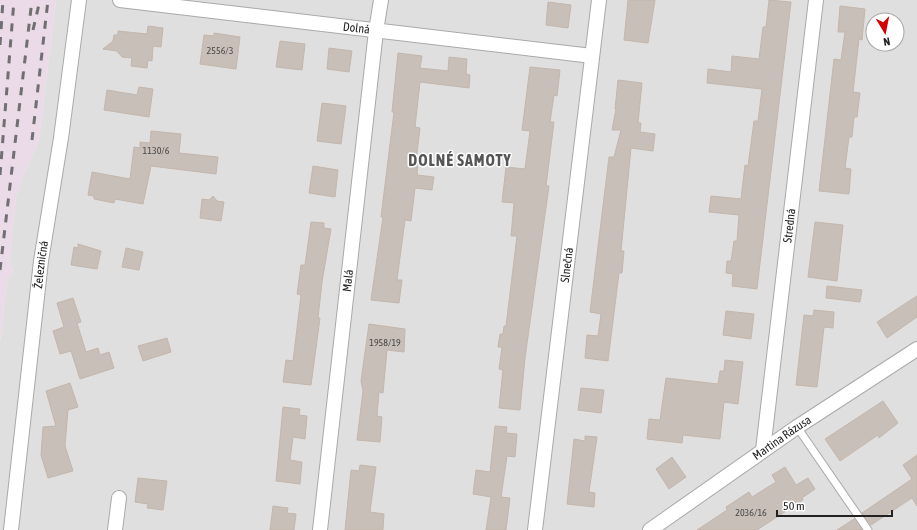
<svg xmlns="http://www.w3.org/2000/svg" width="917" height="530" viewBox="0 0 917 530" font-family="'Asap Condensed',sans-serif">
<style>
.residential{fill:#e0dfdf;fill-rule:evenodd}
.industrial{fill:#ebdbe8}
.building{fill:#c7bfb8;stroke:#c4b6ab}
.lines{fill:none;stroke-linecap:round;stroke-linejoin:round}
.lane-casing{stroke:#a9a9a9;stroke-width:9}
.street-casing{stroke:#a9a9a9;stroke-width:16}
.lane{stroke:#fff;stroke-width:7}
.street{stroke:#fff;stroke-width:14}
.rail{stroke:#707070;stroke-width:3;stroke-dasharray:8 8;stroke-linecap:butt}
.labels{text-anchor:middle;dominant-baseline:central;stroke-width:3;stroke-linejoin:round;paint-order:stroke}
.number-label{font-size:10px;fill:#4b4948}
.street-label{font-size:12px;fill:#222;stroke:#fff}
.district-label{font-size:16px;font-weight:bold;letter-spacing:1px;fill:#555;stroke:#fff}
</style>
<rect width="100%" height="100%" fill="#f2efe9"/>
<path class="residential" d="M56,0H917V530H0V343L7,278L12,275L13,268L9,263L16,198L21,181L38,143L40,132ZM873,20H897V44H873Z"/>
<path class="industrial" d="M0,0H56L40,132L38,143L21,181L16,198L9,263L13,268L12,275L7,278L0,343Z"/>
<g class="building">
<path d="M628,0H655L648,43L624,40Z"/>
<path d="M769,0L791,2L757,289L732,286L733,274L726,273L727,261H731L734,241H737L739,215L709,212L711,196L741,199L745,165L748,166L754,121H758L762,89L707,83L708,69L731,72L732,56L759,59L763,27H766Z"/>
<path d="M548,2L571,5L568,28L546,25Z"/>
<path d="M840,6L865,9L862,40L859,39L853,92L860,93L857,117H854L852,137H849L845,168L851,169L849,194L819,191L834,59L841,60L845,32H838Z"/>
<path d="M148,26L163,28L161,47L153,46L152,61L148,60L147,68L131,66L132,58L122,57L117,51L103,49L113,41L114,35H118V31L147,34Z"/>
<path d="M214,33L240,37L236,69L200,64L204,35L214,36Z"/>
<path d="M280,41L305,44L302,70L276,67Z"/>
<path d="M329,48L352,51L349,72L327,69Z"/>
<path d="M398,53L422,56L420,68L448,71L449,57L467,59L466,74L470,75L469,88L420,82L415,127L420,128L416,161L418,162L417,175L434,177L432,190L415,188L411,221L405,220L397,280H402L399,303L371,300L383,217H381L394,112H392Z"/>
<path d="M530,67L560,70L557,96L554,95L550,122H554L546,186H549L525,358L520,410L499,408L503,370L499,369L502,347H498L500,334H503L504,326H506L517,236H511L514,203L502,202L506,167L525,169L530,131L522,130Z"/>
<path d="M618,80L642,83L638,123H641L640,132L655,134L653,151L631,148L621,251H624L622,273H619L608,361L585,358L587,335L598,336L601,314L590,312L609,157H614L621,130H612L616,109H615Z"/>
<path d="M139,87L153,89L149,117L104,110L107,90L137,95Z"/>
<path d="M322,103L346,106L341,144L317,141Z"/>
<path d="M151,131L181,134L179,153L218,157L216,174L151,166L143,204L115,199L114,203L94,199V196L88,195L92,172L130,179L134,147L140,148V142L150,143Z"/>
<path d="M313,166L338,170L335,197L309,193Z"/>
<path d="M213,196L217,201L224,202L221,221L200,218L202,199L209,200Z"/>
<path d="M311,222L324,223V228L331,229L322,282L318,318H320L311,385L283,382L286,360L293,361L301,295L297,294L301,265H305Z"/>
<path d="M815,222L843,225L837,281L808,277Z"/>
<path d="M78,244L101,251L97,269L71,265L74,247L78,248Z"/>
<path d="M126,248L143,252L139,270L122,267Z"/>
<path d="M827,286L862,290L860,302L826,298Z"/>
<path d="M917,296V317L887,338L877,322Z"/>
<path d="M73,298L81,322L77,323L86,352L98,348L100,355L109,352L114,368L80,379L71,351L60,354L53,331L64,327L57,303Z"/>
<path d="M814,310L834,312L833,328L824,327L817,387L796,385L804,315L813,316Z"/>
<path d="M726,311L754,314L751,339L723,335Z"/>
<path d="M369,324L405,329L404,352L387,350L383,393L379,392L377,416L382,417L380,442L357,440L363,391L361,381Z"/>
<path d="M167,338L171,352L143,361L138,346Z"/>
<path d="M725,360L743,362L738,404L724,402L720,439L683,435L682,443L647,439L649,419L660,420L666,378L718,384L720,371H724Z"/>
<path d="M70,383L78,407L68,410L65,446L73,471L48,478L41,455L43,427L56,426L46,391Z"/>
<path d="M581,388L604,390L601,413L578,410Z"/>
<path d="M883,401L898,423L879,438L878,435L840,461L825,439Z"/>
<path d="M283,407L300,409L299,415L307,416L305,439L293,437L290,460L302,462L300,484L276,481Z"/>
<path d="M495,426L507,427L506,433L517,434L515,457L507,456L501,497L510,498L506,530H486L491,497L473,494L476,470L490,472Z"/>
<path d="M585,436L597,437L589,492L595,493L594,507L567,504L574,439L585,441Z"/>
<path d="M917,455V506L912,498L871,525L862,513L912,479L903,465Z"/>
<path d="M672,457L686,477L669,489L656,469Z"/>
<path d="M360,465L376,467L370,512L384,514L383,530H345L351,470L359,471Z"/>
<path d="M785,467L796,485L808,478L815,489L802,498L803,500L757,530H697L727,510L726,507L749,492L752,497L776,482L772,475Z"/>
<path d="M138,478L167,481L163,510L147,508L148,504L135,502Z"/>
<path d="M273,506L288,508L287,513L296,514L294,530H270Z"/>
<path d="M854,519L862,530H837Z"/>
</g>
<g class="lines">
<g class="lane-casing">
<path id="lane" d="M797,427L868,530"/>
</g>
<g class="street-casing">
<g id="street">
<path id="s1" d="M120,0L592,56"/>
<path id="s2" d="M763,450L816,0"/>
<path id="s3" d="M11,530L41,261L61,138L79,0"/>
<path d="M115,530L119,498"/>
<path id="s4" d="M320,530L376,31L381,0"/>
<path id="s5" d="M535,530L599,0"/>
<path id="s6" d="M650,530L797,427L917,349"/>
</g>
</g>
<use href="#lane" class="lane"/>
<use href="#street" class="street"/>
<g class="rail">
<path d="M33,30L40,0"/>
<path d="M0,45L3,0"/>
<path d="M32,140L48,0"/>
<path d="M0,175L14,0"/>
<path d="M0,270L32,0"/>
</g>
</g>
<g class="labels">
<g class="number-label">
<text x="220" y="50">2556/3</text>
<text x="156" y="150">1130/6</text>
<text x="385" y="342">1958/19</text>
<text x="751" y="512">2036/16</text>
</g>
<g class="street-label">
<text stroke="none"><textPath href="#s1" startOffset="238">Dolná</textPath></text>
<text stroke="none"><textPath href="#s2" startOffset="226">Stredná</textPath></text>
<text stroke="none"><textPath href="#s3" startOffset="267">Železničná</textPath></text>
<text stroke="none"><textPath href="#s5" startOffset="267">Slnečná</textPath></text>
<text stroke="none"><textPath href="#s4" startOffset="251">Malá</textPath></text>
<text stroke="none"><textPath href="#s6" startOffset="161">Martina Rázusa</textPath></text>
</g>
<g class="district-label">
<text x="460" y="160">DOLNÉ SAMOTY</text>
</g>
</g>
<g transform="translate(885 32) rotate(170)"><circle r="19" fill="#ffffff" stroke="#a7a7a7"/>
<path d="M0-3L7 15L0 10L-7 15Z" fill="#d40000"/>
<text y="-6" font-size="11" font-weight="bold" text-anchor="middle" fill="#222222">N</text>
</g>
<path d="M777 510v6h115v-6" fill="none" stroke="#222222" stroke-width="2"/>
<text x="783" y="510" font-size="12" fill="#222222" stroke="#ffffff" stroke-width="3" paint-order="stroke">50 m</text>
</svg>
